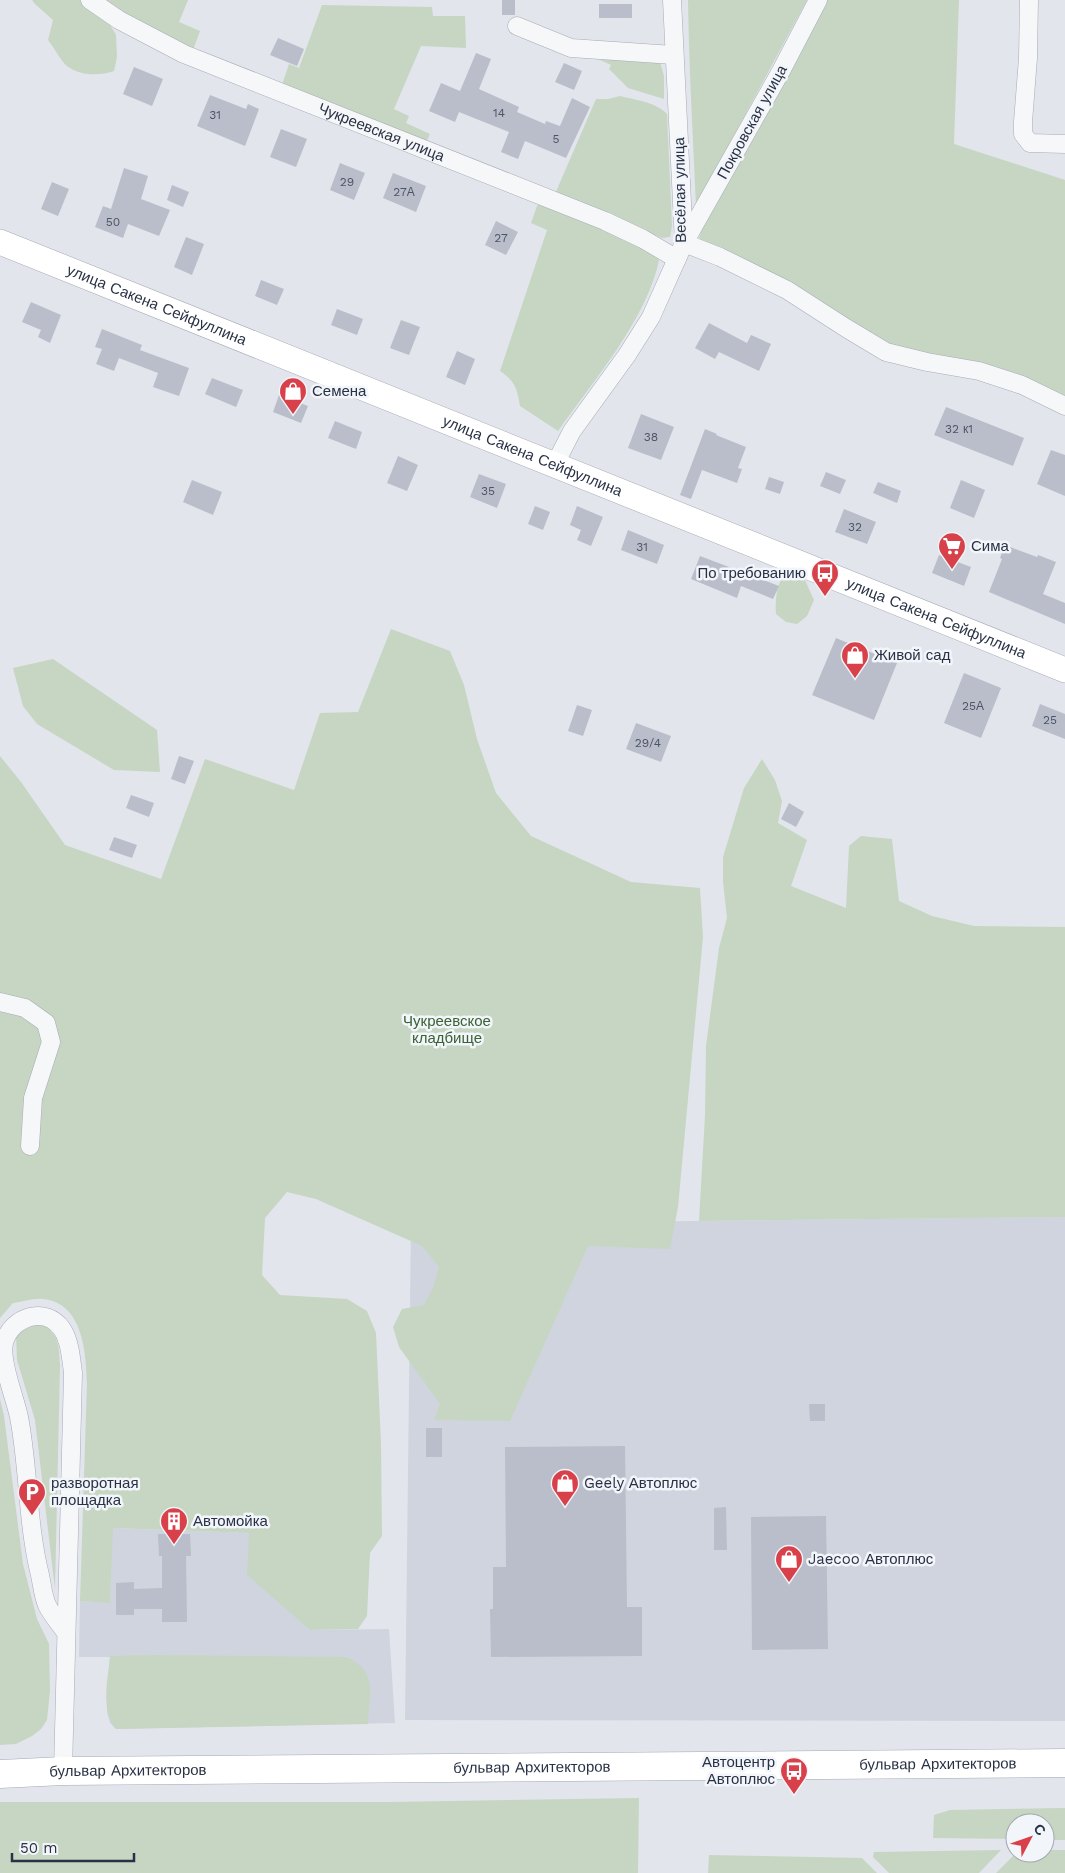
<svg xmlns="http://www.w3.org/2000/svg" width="1065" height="1873" viewBox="0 0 1065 1873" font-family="'Work Sans',sans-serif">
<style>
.built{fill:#d0d4de}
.green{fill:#c6d6c3}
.building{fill:#b9beca}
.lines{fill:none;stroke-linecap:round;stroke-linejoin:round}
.street-casing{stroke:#a7abb7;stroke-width:19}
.secondary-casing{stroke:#a7abb7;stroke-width:26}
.primary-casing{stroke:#a1a8b8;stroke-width:29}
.street{stroke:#f6f7f9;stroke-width:18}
.secondary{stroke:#fff;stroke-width:25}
.primary{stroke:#fff;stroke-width:28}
.labels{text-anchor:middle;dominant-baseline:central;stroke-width:5;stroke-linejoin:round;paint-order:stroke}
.number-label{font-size:12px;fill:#4d5466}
.street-label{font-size:15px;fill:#293145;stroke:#f2f5f9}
.poi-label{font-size:15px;fill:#293145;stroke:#f2f5f9;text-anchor:start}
.park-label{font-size:15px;fill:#3a6235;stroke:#f2f5f9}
</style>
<rect width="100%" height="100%" fill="#e2e5ec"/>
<g class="built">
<path d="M1065,1217V1721L405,1720L411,1224Z"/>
<path d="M112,1528L250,1533L310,1630L389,1629L395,1723L116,1729L110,1723L107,1712L110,1657H79L80,1601L110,1602Z"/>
</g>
<g class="green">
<path d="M32,0H79L105,16L116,35L117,57L114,71C99,76 80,76 67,66C60,60 54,47 48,40L53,20L35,4Z"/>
<path d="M99,0H188L179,22L200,31L193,50Z"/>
<path d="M688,0H807L696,206C693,137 689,69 688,0Z"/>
<path d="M827,0H959L954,144L1065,180V411L990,380L874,338L707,247L699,238L703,226L741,159Z"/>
<path d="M322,5L432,7L433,16H465L466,48L421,46L394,109L409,116L406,123L430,134L426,143L282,85L289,64L299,68Z"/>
<path d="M598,59L660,62L664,76V99L628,88L609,69L611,65Z"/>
<path d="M620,96C635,100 656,102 667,114L672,226L670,237L662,238L555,194L596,99H608Z"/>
<path d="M542,202C582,218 627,231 659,260C648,317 592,383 558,431L520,406C517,388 515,381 500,371L547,230L531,223L537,206Z"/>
<path d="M788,573L804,578L814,600L807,616L797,624L786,622L776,614C775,602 776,579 788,573Z"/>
<path d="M391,629L450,651L464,685L477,739L496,793L531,836L631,882L700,888L703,937L678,1207L670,1249L588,1246L510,1421L434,1420L440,1404L399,1347L393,1327L402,1309L424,1305L433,1288L439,1267L422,1246L316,1199L287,1192L265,1218L262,1275L280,1295L347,1299L367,1311L376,1333L381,1444L382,1536L370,1553L367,1616L358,1629L310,1630L247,1575L249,1533L113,1528L110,1603L80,1601L87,1383C86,1352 83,1303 43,1299C34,1298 22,1302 13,1303L0,1318V756L21,782L65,845L161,879L205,759L294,790L320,713L358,712Z"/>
<path d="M53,659L157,730L160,772L114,770L37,724L23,706L13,668Z"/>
<path d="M762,759L775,780L782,801L778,823L807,840L791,886L846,908L849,846L861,836L892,839L899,901L932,916L974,926L1065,927V1217L699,1221L705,1115L706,1046L719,948L727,918L723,882V857L744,788Z"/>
<path d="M42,1324C59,1335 59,1345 60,1365L55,1589L35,1420L17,1360L16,1336L29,1325Z"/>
<path d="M0,1399L4,1416L23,1564L37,1619L49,1644L50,1691L47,1720L41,1729L32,1736L16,1744L0,1745Z"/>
<path d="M153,1655L346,1657C379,1671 369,1694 368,1724L116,1729C100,1711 108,1679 110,1656Z"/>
<path d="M639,1798L638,1873H0V1802H391Z"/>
<path d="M1065,1808V1840H1045V1823H1015V1839L933,1838L934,1815L950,1810Z"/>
<path d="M1001,1850L979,1873H889L873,1857L874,1852Z"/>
<path d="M1045,1850H1065V1873H996L1016,1853H1045Z"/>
<path d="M709,1855L862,1858L877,1873H708Z"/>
</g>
<g class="building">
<rect x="502" y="0" width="13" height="15"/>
<rect x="599" y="4" width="33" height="14"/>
<path d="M278,38L304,49L297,66L270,55Z"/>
<path d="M476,53L491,59L479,89L519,107L517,112L545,124L546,121L560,126L572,98L590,107L566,158L525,141L518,159L501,152L509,132L459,112L455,122L429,111L441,83L460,91Z"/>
<path d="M564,63L582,71L574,90L555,82Z"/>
<path d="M134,67L163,79L152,106L123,94Z"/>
<path d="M210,95L246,109L248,104L259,109L245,146L197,126Z"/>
<path d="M281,129L307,139L296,167L270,157Z"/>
<path d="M340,163L365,173L354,200L330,190Z"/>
<path d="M124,168L148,176L141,199L170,210L159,236L128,224L123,238L95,227L103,206L111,209Z"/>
<path d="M393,173L426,186L416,212L383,198Z"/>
<path d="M52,182L69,189L58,216L41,209Z"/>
<path d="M172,185L189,192L183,207L167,200Z"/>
<path d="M496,221L518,232L506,255L485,245Z"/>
<path d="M186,237L204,244L192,275L174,267Z"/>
<path d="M261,280L284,289L277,305L255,296Z"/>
<path d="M31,302L61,315L50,343L38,337L41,330L22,322Z"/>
<path d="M337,309L363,319L357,335L331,325Z"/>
<path d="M401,320L420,327L409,355L390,348Z"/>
<path d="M709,323L747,343L751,335L771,344L759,371L719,352L715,359L695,348Z"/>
<path d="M102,329L142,345L140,350L189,368L179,396L153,387L158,373L119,358L114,371L96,364L102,349L95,347Z"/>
<path d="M457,351L475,359L465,385L446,377Z"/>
<path d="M212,378L243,390L236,407L205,394Z"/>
<path d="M279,395L308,406L301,423L273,412Z"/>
<path d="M946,407L1024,438L1013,466L934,435Z"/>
<path d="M641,414L674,427L661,460L628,448Z"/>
<path d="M335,421L362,432L356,449L328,438Z"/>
<path d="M705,429L717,434L716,435L746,447L738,468L742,469L737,483L702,470L691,499L680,495Z"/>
<path d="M1051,450L1065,455V496L1037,484Z"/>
<path d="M398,456L418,465L407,491L387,483Z"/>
<path d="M826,472L846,480L840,494L820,486Z"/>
<path d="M479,474L506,484L497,508L470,497Z"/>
<path d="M769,477L784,482L780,494L765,489Z"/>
<path d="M192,480L222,492L213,515L183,502Z"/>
<path d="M961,480L985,490L974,518L950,508Z"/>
<path d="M878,482L901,491L897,503L873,493Z"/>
<path d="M535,506L550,512L543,530L528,524Z"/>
<path d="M577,506L603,517L591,546L577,540L581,530L570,525Z"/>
<path d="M844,509L876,522L867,544L835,532Z"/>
<path d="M628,530L664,545L657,564L621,550Z"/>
<path d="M1005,545L1037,557L1038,555L1056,562L1043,594L1065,603V624L989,592L1002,559L1000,558Z"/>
<path d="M939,555L971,567L964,586L932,573Z"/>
<path d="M700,556L779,586L773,599L741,586L737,598L691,579Z"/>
<path d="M836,638L897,663L874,720L812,695Z"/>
<path d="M964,673L1001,688L981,738L944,723Z"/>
<path d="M1040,704L1065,714V739L1032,726Z"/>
<path d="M577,705L592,710L583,736L568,731Z"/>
<path d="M636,723L671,736L661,762L626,749Z"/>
<path d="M179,756L194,761L185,784L171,779Z"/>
<path d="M131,795L154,803L149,817L126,808Z"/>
<path d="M789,803L804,812L796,827L781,819Z"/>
<path d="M114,837L137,845L132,858L109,850Z"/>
<path d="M809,1404H825V1421H810Z"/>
<rect x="426" y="1428" width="16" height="29"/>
<path d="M625,1446L627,1607H642V1656L491,1657L490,1609H493V1567H506L505,1447Z"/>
<path d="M726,1507L727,1550H714V1508Z"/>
<path d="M826,1516L828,1649L752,1650L751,1517Z"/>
<path d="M158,1534H190L191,1556H186L187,1622H162V1609H134V1615H116V1583L134,1582V1589L162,1588V1556H159Z"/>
</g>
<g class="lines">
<g class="street-casing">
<g id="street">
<path id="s1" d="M90,0L119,20L184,54L605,221L643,239L677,259"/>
<path d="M818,0L781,71L684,243L720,257L787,290L846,328L886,352L927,362L979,371L1022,385L1065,406"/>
<path d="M1029,0L1028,58L1023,122V134L1030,143L1065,144"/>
<path d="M517,26L571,48L673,55"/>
<path d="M555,464L572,431L627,355L651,317L684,243L672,0"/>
<path d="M0,1002L25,1008L46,1023L51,1042L33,1098L30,1146"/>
<path d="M63,1771L73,1373C71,1358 70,1341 62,1329C45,1305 11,1317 4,1343C0,1361 15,1398 19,1417C29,1469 27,1523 40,1575C42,1584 43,1596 47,1605C51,1614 60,1624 66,1633"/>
</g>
</g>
<g class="secondary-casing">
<g id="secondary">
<path id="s2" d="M0,242L1065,670"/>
</g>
</g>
<g class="primary-casing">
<g id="primary">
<path id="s3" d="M0,1774L63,1771L1065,1763"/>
</g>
</g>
<use href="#street" class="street"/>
<use href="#secondary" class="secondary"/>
<use href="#primary" class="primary"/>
</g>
<defs>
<g id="shop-pin" transform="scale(1.4375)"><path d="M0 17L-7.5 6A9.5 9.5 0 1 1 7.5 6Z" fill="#d8404a" stroke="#f2f5f9"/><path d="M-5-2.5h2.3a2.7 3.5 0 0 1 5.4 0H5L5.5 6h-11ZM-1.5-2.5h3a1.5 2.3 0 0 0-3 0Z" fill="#fff"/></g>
<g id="supermarket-pin" transform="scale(1.4375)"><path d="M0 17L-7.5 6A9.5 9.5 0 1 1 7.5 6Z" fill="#d8404a" stroke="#f2f5f9"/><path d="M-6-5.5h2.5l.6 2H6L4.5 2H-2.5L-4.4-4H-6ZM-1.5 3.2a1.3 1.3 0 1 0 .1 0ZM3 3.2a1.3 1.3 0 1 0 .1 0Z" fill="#fff"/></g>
<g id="bus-pin" transform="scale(1.4375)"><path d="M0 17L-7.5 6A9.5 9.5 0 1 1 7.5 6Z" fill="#d8404a" stroke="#f2f5f9"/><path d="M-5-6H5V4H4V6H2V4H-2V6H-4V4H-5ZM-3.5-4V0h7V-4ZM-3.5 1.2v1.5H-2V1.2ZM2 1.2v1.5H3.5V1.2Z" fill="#fff"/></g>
<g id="parking-pin" transform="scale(1.4375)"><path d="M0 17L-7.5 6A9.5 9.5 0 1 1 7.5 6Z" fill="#d8404a" stroke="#f2f5f9"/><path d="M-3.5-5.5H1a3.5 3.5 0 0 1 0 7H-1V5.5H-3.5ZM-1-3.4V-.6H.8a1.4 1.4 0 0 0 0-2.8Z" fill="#fff"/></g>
<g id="building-pin" transform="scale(1.4375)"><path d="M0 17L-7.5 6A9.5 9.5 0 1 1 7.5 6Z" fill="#d8404a" stroke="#f2f5f9"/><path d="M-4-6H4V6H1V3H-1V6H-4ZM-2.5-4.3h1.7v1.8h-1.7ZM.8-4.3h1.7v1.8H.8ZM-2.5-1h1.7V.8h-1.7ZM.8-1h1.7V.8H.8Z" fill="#fff"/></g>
</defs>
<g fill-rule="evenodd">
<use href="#shop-pin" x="293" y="391"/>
<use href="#supermarket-pin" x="952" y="546"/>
<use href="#bus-pin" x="825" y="573"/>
<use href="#shop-pin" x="855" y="655"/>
<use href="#shop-pin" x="565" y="1483"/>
<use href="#parking-pin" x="32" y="1492"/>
<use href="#building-pin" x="174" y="1521"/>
<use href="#shop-pin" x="789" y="1559"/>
<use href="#bus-pin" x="794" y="1771"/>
</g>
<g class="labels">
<g class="number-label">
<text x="499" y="113">14</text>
<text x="215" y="115">31</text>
<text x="556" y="139">5</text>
<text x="347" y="182">29</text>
<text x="404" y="192">27А</text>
<text x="113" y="222">50</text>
<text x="501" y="238">27</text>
<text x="959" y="429">32 к1</text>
<text x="651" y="437">38</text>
<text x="488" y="491">35</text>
<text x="855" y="527">32</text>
<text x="642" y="547">31</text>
<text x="973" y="706">25А</text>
<text x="1050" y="720">25</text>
<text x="648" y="743">29/4</text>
</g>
<g class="street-label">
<text transform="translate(752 122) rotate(-61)">Покровская улица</text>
<text stroke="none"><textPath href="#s1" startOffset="321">Чукреевская улица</textPath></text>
<text transform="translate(680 190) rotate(-91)">Весёлая улица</text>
<text stroke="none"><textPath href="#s2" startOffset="169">улица Сакена Сейфуллина</textPath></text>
<text stroke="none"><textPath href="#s2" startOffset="574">улица Сакена Сейфуллина</textPath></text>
<text stroke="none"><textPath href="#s2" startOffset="1009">улица Сакена Сейфуллина</textPath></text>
<text stroke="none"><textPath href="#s3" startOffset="938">бульвар Архитекторов</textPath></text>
<text stroke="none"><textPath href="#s3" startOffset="532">бульвар Архитекторов</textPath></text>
<text stroke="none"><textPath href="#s3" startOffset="128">бульвар Архитекторов</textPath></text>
</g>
<g class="poi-label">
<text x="312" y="391">Семена</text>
<text x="971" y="546">Сима</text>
<text x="806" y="573" text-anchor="end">По требованию</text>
<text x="874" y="655">Живой сад</text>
<text x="51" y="1483">разворотная<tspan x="51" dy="17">площадка</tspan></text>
<text x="584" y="1483">Geely Автоплюс</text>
<text x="193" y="1521">Автомойка</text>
<text x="808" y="1559">Jaecoo Автоплюс</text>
<text x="775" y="1762" text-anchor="end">Автоцентр<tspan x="775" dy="17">Автоплюс</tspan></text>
</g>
<g class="park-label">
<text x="447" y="1021">Чукреевское<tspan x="447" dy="17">кладбище</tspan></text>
</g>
</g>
<g transform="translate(1030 1838) rotate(49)"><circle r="24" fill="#f2f5f9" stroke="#a2a7b1"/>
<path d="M0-4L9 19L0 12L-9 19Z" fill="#d8404a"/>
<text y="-8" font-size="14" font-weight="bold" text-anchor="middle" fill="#293145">С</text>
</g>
<path d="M12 1853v8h122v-8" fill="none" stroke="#293145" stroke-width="2.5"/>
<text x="20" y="1853" font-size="15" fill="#293145" stroke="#f2f5f9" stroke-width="4" paint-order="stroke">50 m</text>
</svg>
